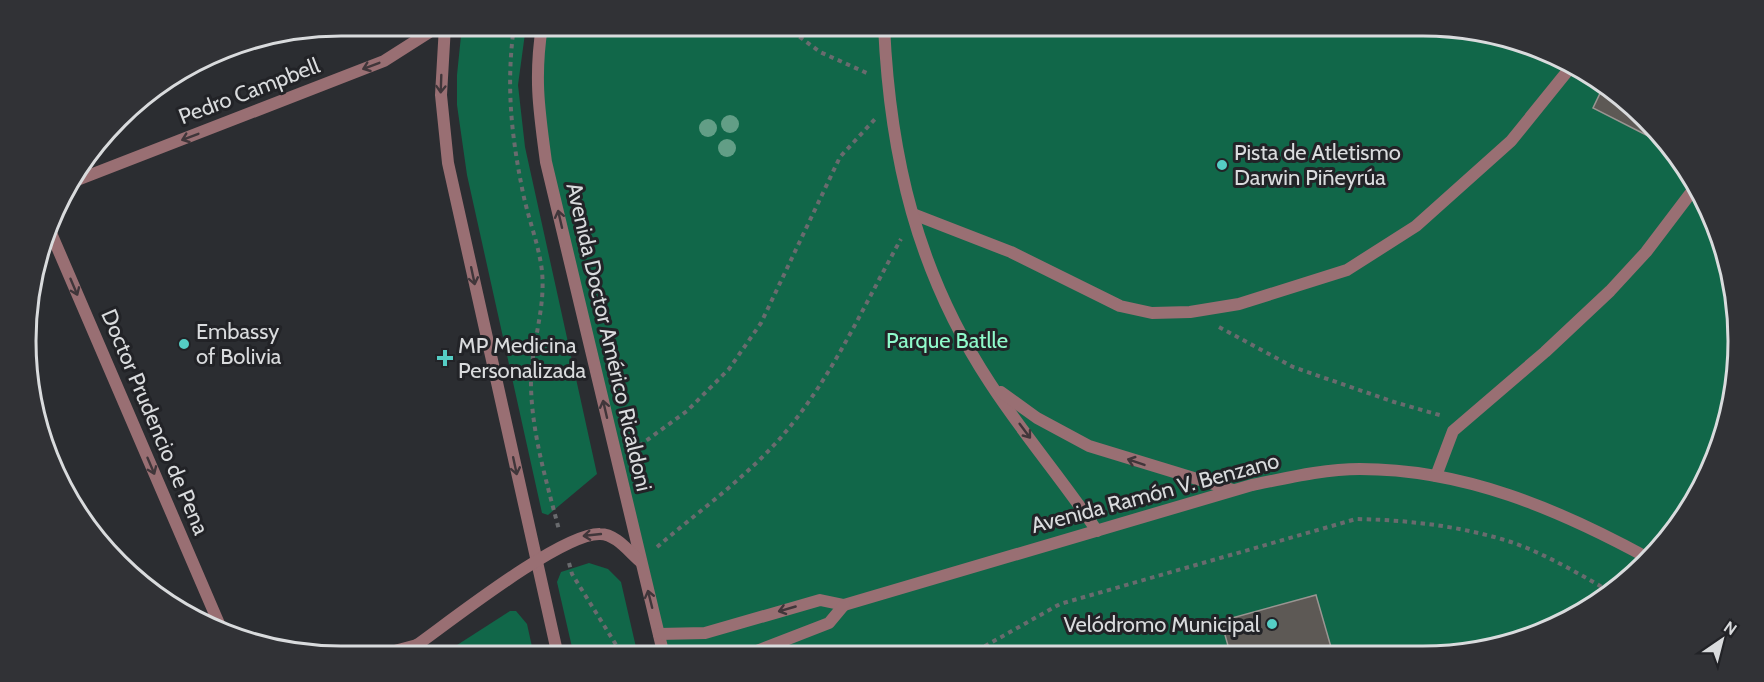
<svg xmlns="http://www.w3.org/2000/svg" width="1764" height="682" viewBox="0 0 1764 682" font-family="Cabin,sans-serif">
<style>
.green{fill:#116749}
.building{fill:#5d5955;stroke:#9a9592;stroke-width:1.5}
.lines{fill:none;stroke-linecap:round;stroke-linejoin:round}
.path{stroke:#696b6e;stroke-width:4;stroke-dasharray:4.5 4.5;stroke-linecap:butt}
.service{stroke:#996f73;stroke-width:12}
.minor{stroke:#996f73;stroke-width:12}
.tertiary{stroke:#996f73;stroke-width:12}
.tree{fill:#629e86}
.oneway{stroke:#40363a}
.poi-dot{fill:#55cec5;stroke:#222327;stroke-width:2}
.labels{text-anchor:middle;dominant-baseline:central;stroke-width:6;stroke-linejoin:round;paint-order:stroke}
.street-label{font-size:22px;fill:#d9dbdd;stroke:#222327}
.poi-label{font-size:22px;fill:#d9dbdd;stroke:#222327;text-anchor:start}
.park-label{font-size:22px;fill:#8ffacb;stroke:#222327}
.rim{fill:none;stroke:#d9dbdd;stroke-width:3}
</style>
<rect width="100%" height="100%" fill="#2b2d31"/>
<g class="green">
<path d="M462,26H526L518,85L525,147L597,474L548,515L542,513L467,175L457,105V75Z"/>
<path d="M542,26H1423L1505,36L1615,91L1696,184L1736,300L1728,423L1686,516L1631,578L1562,624L1465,654L664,656L546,162Z"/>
<path d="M589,563L608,569L621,582L638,656H574L557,582L561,572Z"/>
<path d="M510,611H516L527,624L534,656H440Z"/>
</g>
<g class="building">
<path d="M1604,85L1615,91L1660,142L1593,108Z"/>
<path d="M1316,595L1333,654H1209L1229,649L1221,621Z"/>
</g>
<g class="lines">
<g class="path">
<path d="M514,26C506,85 511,134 523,193C528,217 537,240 541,264C548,306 530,345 531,386C532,435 547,483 559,530"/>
<path d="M785,26L820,52L869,74"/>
<path d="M1219,327L1293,367L1394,402L1443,416"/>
<path d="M632,451L687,411L729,369L761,323L840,157L875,119"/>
<path d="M657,547C699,511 748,476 783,435C832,378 864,305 901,239"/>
<path d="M569,563L572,574L623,656"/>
<path d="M969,655L1060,604L1356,519C1408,520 1461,526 1511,542C1546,554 1579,574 1611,592"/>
</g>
<g class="service">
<path d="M913,214L1011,252L1120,306L1152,313L1190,312L1239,304L1347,270L1416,226L1511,141L1570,68"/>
<path d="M1436,476L1453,431L1545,352L1610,291L1646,252L1690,194"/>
</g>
<g class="minor">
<path d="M884,26C890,157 917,272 990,383C1023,434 1063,480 1097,531"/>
<path d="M67,184L384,61L439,26"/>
<path d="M51,233L220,626"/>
<path d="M1001,392L1037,418L1089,446L1233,490"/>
</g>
<g class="tertiary">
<path d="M445,26L441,95L448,163L558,656"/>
<path d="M542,26C534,78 539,110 546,162L664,656"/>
<path d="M659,634L705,633L820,600L844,605L1252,485C1287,478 1324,469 1360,469C1464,469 1558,509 1648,558"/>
<path d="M376,656L417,645"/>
<path d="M407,656L417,645C452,620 562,533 600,534C616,534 629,552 641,562"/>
<path d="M744,656L829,623L844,605"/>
</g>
</g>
<g class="tree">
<circle cx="730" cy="124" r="9"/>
<circle cx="708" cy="128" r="9"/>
<circle cx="727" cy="148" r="9"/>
</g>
<defs><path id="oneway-shaft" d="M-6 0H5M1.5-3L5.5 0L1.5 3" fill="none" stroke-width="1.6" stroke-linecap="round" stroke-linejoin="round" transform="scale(1.5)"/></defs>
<g class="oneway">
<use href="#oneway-shaft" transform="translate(371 66) rotate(159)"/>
<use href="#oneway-shaft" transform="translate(441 84) rotate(92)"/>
<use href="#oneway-shaft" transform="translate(190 137) rotate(159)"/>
<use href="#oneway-shaft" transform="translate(560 219) rotate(-103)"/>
<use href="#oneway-shaft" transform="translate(473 276) rotate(78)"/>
<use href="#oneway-shaft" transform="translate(74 287) rotate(67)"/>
<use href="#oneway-shaft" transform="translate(605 409) rotate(-103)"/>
<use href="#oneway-shaft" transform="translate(1025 431) rotate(53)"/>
<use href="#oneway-shaft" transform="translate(1136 462) rotate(-161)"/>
<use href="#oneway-shaft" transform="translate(151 466) rotate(67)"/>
<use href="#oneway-shaft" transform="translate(515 466) rotate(78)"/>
<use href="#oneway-shaft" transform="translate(592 535) rotate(174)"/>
<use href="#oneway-shaft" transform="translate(650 599) rotate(-104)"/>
<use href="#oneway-shaft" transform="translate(787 609) rotate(164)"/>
</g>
<g class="poi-dot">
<circle cx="1222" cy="165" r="6"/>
<circle cx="184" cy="344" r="6"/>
<path d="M442 349h6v6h6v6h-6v6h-6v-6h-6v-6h6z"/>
<circle cx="1272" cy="624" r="6"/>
</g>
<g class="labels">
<g class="street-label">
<text transform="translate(249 91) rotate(-21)">Pedro Campbell</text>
<text transform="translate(609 337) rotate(77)">Avenida Doctor Américo Ricaldoni</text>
<text transform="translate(155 422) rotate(67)">Doctor Prudencio de Pena</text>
<text transform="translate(1155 493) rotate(-15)">Avenida Ramón V. Benzano</text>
</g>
<g class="poi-label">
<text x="1234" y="152">Pista de Atletismo<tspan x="1234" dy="25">Darwin Piñeyrúa</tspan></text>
<text x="196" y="331">Embassy<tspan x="196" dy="25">of Bolivia</tspan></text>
<text x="458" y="345">MP Medicina<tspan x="458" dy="25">Personalizada</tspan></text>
<text x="1260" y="624" text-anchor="end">Velódromo Municipal</text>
</g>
<g class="park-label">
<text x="947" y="340">Parque Batlle</text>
</g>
</g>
<path d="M0 0H1764V682H0ZM341 36H1423A305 305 0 0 1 1728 341V341A305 305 0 0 1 1423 646H341A305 305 0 0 1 36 341V341A305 305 0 0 1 341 36Z" fill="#313236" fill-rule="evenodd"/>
<path class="rim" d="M341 36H1423A305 305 0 0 1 1728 341V341A305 305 0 0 1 1423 646H341A305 305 0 0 1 36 341V341A305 305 0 0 1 341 36Z"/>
<g transform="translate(1722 640) rotate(35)" stroke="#222327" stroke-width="4.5" paint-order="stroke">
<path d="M0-4.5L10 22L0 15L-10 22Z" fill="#d9dbdd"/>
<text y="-9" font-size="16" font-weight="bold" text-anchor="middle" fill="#d9dbdd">N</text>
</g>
</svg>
